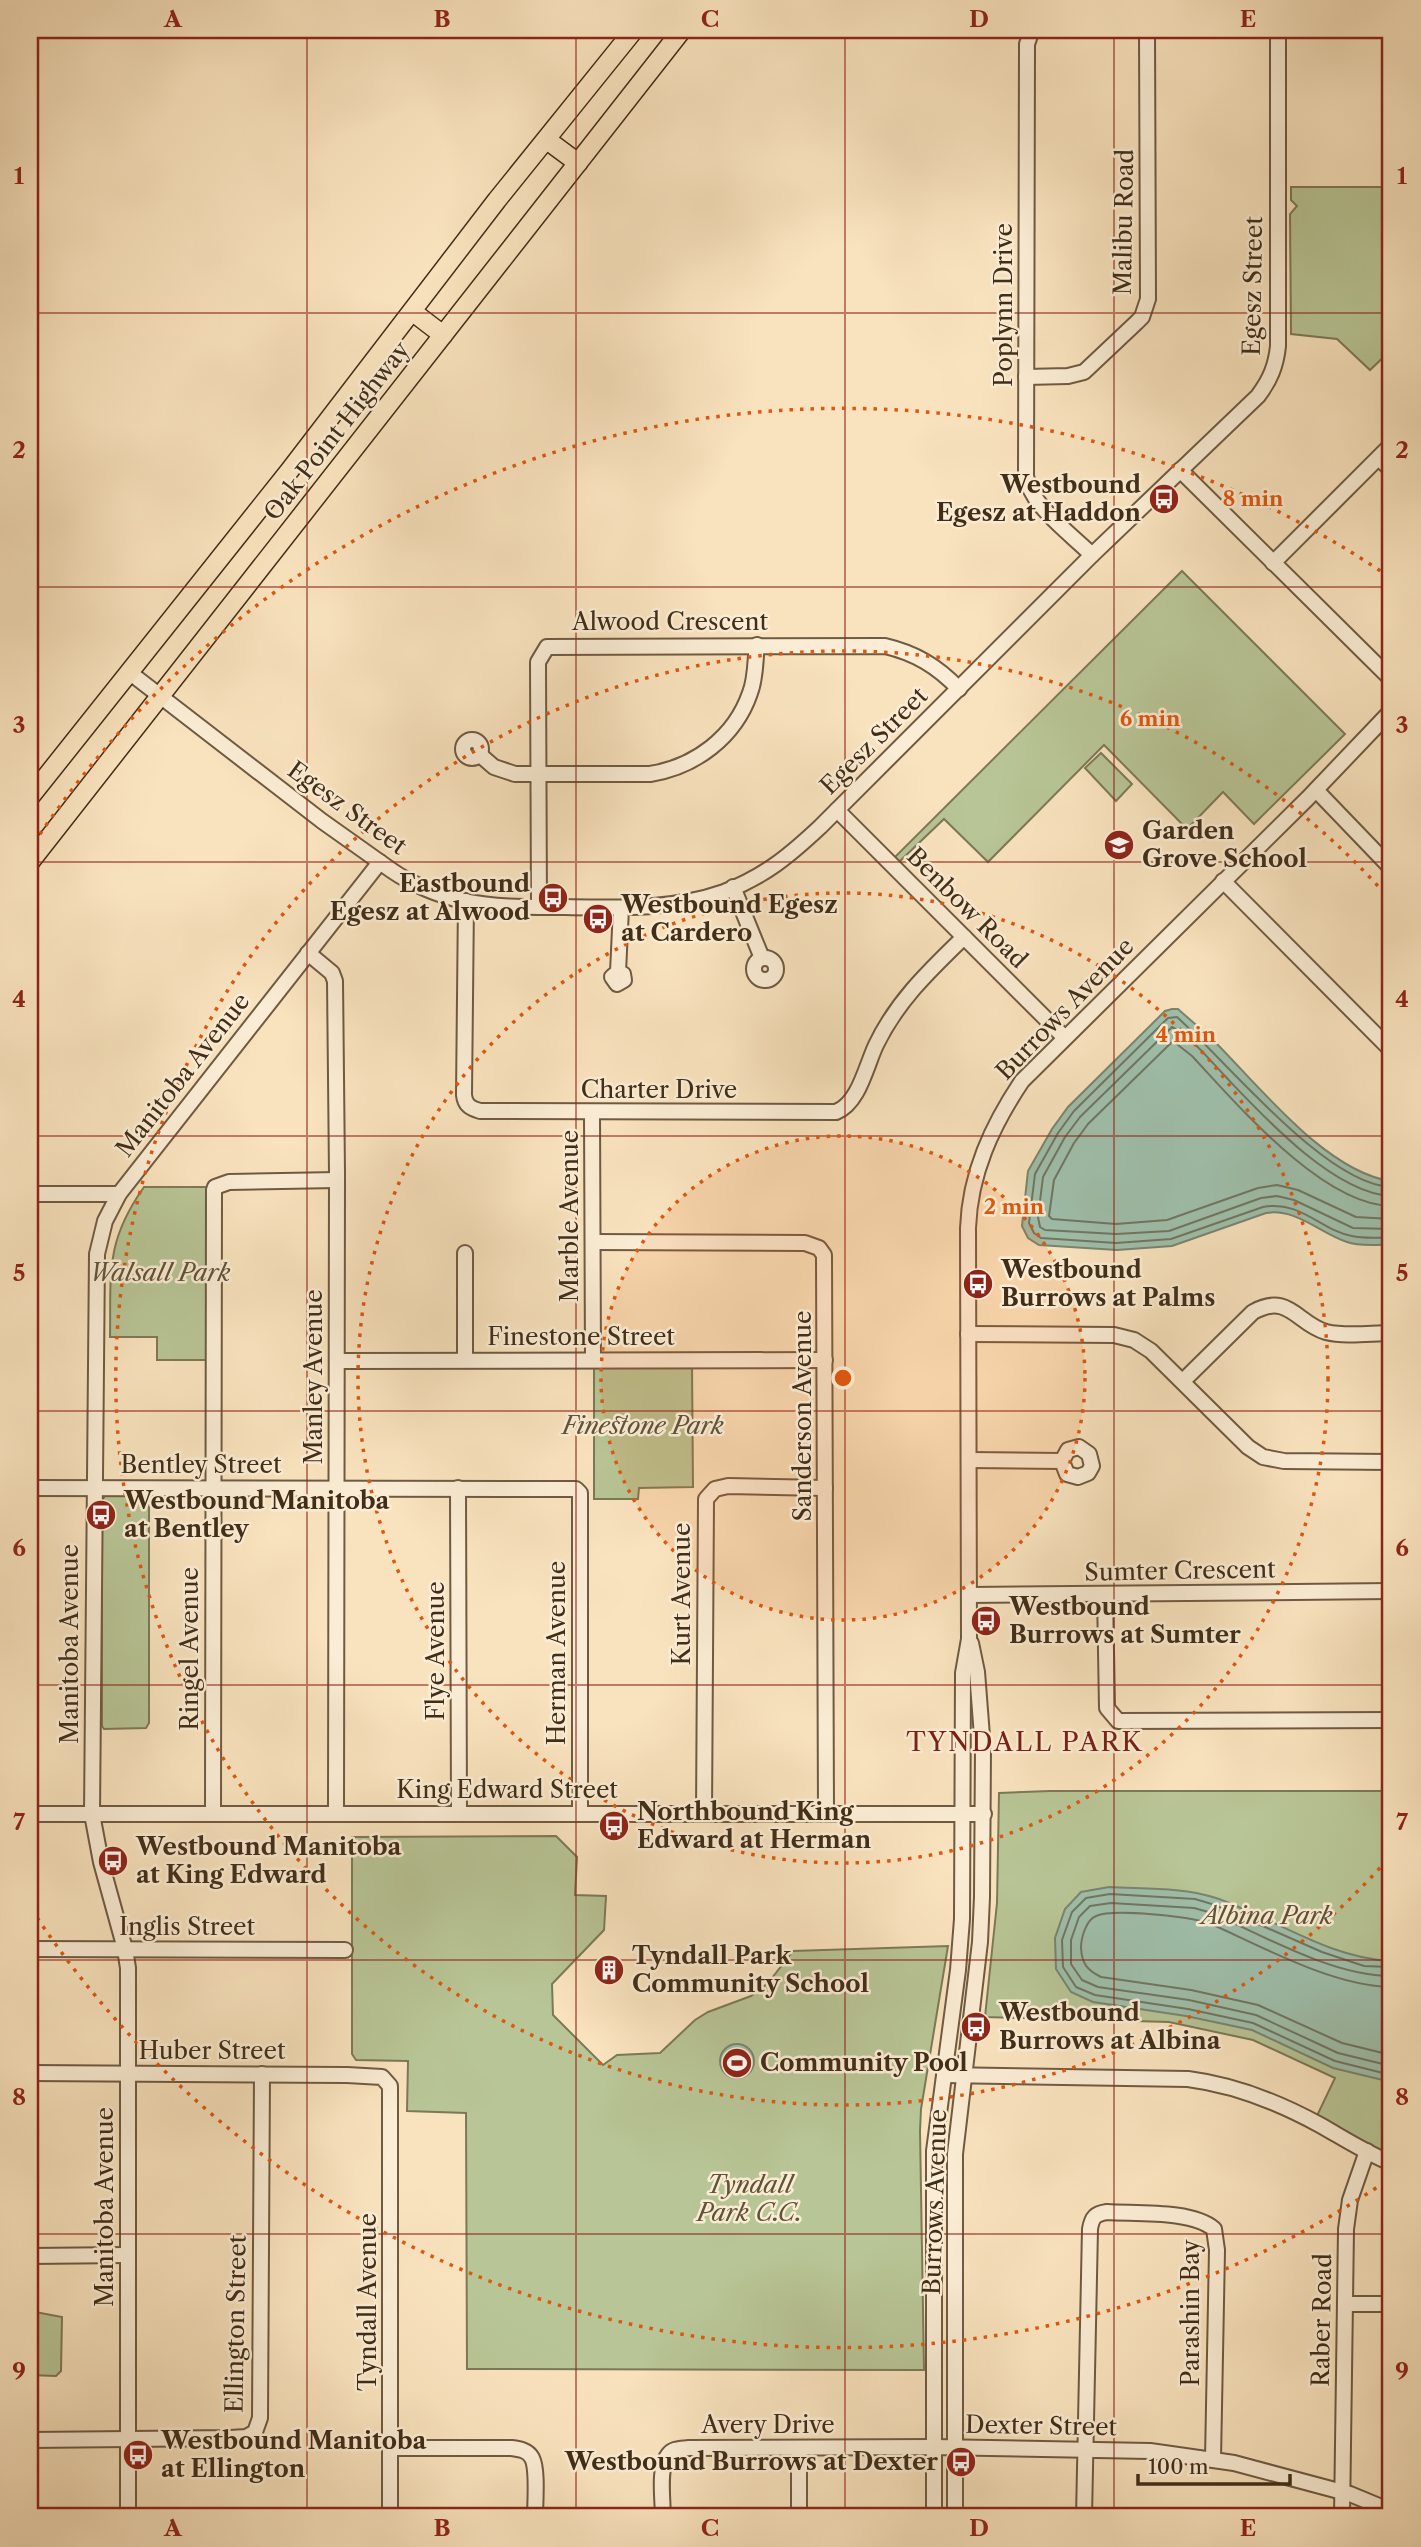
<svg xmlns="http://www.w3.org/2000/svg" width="1421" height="2547" viewBox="0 0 1421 2547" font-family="'Libre Caslon Text',serif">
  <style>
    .green { fill: #b8c596; stroke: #7c7957; stroke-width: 2 }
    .water { fill: #9fbfab; stroke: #798570; stroke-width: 2 }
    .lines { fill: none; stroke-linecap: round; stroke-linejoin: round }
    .shore { stroke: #707662; stroke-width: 2 }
    .minor-casing { stroke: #6f5a42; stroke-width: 18 }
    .major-casing { stroke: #412d18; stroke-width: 21 }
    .minor { stroke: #fbedd5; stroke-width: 14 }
    .major { stroke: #f9e3be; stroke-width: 18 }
    .grid { fill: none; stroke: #8f2418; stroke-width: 2; stroke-opacity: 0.55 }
    .ring { fill: none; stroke: #e0570d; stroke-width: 3.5; stroke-dasharray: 3.5 7 }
    .labels { text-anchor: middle; stroke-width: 5; stroke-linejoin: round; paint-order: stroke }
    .street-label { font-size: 24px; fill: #412d18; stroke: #fbedd5 }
    .poi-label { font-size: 24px; font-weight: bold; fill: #412d18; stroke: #fbedd5; text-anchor: start }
    .park-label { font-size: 24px; font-style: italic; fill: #5f5338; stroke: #fbedd5 }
    .neighbourhood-label { font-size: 26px; letter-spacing: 2px; fill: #7a1f14; stroke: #fbedd5 }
    .centre { fill: #e0570d; stroke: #fbedd5; stroke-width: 3.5 }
    .ring-label { font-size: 21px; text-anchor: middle; font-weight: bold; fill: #e0570d; stroke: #fbedd5; stroke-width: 5; stroke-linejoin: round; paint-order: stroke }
    .neatline { fill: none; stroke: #8f2418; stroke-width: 2.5 }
    .grid-label { font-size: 23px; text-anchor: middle; font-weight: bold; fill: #8f2418 }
  </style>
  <rect width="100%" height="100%" fill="#f9e3be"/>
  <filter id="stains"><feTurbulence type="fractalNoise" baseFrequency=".00286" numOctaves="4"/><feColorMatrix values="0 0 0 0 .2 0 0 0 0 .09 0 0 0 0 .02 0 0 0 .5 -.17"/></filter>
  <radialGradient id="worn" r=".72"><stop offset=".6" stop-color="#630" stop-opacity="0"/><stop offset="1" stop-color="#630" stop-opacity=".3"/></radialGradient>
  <g class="green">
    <polygon points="1291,187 1391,187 1391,350 1370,370 1337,339 1291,334 1290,214 1297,206 1291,200"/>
    <polygon points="1182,571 1345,734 1254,824 1223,792 1187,829 1104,745 988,862 944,819 898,863 894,858"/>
    <polygon points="1101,753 1132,784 1116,801 1085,768"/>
    <path d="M 144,1187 L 209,1187 L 207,1360 L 157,1360 L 157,1337 L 110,1337 C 111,1273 105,1242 144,1187 Z"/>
    <polygon points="594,1364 692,1364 693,1487 639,1488 638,1499 594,1499"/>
    <polygon points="106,1494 147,1494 149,1496 149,1723 146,1728 104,1729 102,1726 102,1501"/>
    <polygon points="1050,1791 1391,1791 1391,2157 1314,2122 1335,2078 1253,2040 1169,2022 985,2017 997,1903 999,1793"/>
    <polygon points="556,1836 577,1857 575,1895 606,1896 604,1930 552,1984 553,2015 603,2065 617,2055 660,2053 695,2020 708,2012 751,1996 768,1983 793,1951 948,1946 921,2109 920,2131 924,2370 467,2369 466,2113 407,2111 408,2061 356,2060 352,2054 352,1837"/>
    <polygon points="30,2311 62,2317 61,2371 56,2376 30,2375"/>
  </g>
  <g class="water">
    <path d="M 1172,1009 L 1178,1009 C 1189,1019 1200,1028 1211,1038 C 1257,1083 1325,1172 1391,1181 L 1391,1245 C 1378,1244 1360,1247 1347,1242 C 1320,1233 1296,1208 1266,1213 L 1172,1246 L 1117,1250 L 1039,1245 L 1028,1238 L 1022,1226 L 1028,1171 L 1052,1129 L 1068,1107 L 1165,1011 Z"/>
    <path d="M 1109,1887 C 1144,1889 1183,1887 1216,1898 C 1274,1918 1328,1958 1391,1961 L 1391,2082 L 1333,2068 L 1252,2030 L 1186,2016 L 1093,2002 L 1071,1992 L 1056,1969 L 1055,1938 L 1065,1909 L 1081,1892 Z"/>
    <circle cx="737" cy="2061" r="17"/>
  </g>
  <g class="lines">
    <g class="shore">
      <path d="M 1391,1187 C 1326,1185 1226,1061 1177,1017 L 1168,1018 L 1074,1111 L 1058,1133 L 1035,1174 L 1029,1223 L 1034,1233 L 1041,1238 L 1116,1243 L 1171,1239 L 1263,1207 C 1301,1200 1320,1230 1352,1236 C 1364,1239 1379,1237 1391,1238"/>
      <path d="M 1391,1196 C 1333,1193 1262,1115 1224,1075 C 1208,1058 1192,1038 1172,1027 L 1080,1117 L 1065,1137 L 1043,1177 L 1038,1217 L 1040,1227 L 1045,1230 L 1116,1234 L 1169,1231 L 1261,1198 L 1277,1196 L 1294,1200 L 1353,1228 L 1391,1229"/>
      <path d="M 1391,1206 C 1322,1205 1237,1104 1192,1056 L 1173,1041 L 1088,1124 L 1074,1143 L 1054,1180 L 1049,1216 L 1052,1219 L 1116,1224 L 1167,1220 L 1258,1188 L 1277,1185 L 1298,1190 L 1356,1217 L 1391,1219"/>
      <polyline points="1391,1967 1364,1966 1322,1952 1215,1905 1195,1899 1110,1894 1086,1898 1072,1912 1062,1940 1063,1967 1076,1987 1095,1995 1188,2009 1253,2023 1335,2061 1391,2075"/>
      <path d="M 1391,1976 C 1334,1976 1265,1937 1212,1913 L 1194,1908 L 1111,1903 L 1090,1906 L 1079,1917 L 1071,1940 L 1071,1964 L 1082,1980 L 1098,1987 L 1189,2000 L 1256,2015 L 1338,2053 L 1391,2066"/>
      <path d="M 1391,1987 C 1332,1986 1263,1947 1209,1923 C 1189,1917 1114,1908 1096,1916 C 1086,1920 1081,1938 1081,1948 C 1082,1964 1087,1970 1101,1977 L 1191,1990 L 1258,2005 L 1342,2043 L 1391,2055"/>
    </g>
    <g class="minor-casing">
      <g id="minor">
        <path d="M 1032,30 L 1027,44 L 1026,476 C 1031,506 1071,534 1092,555"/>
        <polyline points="1026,377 1068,376 1084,372 1137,322 1142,317 1148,299 1147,30"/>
        <polyline points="1379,458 1391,470"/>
        <polyline points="1180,470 1391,679"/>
        <polyline points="1273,563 1391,445"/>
        <path d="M 129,672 L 322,821 L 391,870 C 411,884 440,896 464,901 C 498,908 531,907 565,907 C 618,908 673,910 724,892 C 765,876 789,856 820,827 L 1092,555 L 1258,396 C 1270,380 1276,366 1278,346 L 1278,30"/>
        <circle cx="472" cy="749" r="9"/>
        <path d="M 479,754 L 494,767 L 515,774 L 650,774 C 695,767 735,737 750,693 C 756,678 755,660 757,645"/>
        <polyline points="1316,790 1391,868"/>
        <polyline points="837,810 1064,1037"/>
        <polyline points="1223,881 1391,1050"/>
        <polyline points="733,887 762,958"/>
        <path d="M 466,901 L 464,1095 C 465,1105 470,1108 480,1111 L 836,1112 C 859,1103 866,1066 876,1045 C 897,1001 930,970 964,937"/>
        <path d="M 539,907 L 538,662 L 547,647 L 885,646 C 915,653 937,666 959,689"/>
        <polyline points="308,953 332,973 335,981 337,1172 336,1813"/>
        <circle cx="765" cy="969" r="11"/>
        <polyline points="618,972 623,974 624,980 617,984 612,977 618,972 621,908"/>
        <polyline points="592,1113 593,1360"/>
        <polyline points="30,1194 119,1194"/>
        <polyline points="593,1242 805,1243 819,1248 824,1255 826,1814"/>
        <polyline points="465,1253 465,1360"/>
        <polyline points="968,1334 1114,1335 1134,1340 1151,1351 1248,1447 1263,1457 1284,1461 1391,1462"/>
        <polyline points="337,1361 825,1360"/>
        <path d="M 1183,1381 L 1253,1312 C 1289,1292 1297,1324 1326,1332 C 1346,1337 1371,1333 1391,1333"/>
        <polyline points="969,1460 1062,1461 1068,1450 1079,1447 1089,1454 1092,1466 1088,1473 1078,1477 1067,1474 1062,1461"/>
        <polyline points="30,1488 576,1489 580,1493 580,1813"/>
        <polyline points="458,1488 459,1814"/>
        <polyline points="1105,1594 1107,1708 1118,1721 1391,1720"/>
        <polyline points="970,1595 1391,1591"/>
        <polyline points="213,1813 214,1190 215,1187 229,1182 337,1180"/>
        <polyline points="30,1814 984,1814"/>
        <polyline points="704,1814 706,1499 715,1489 728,1486 825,1488"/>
        <polyline points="30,1949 345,1950"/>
        <polyline points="30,2073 347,2075 382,2077 390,2086 390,2517"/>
        <path d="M 944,2075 L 1188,2079 C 1235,2085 1278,2102 1320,2125 C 1343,2138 1366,2153 1391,2163"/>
        <polyline points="30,2256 127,2255"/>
        <polyline points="1345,2304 1391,2304"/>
        <polyline points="30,2440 230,2438 246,2437 255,2432 260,2418 262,2074"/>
        <path d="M 390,2448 L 511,2448 C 519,2449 528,2450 532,2458 C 538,2469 535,2504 535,2517"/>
        <polyline points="128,2517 128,1968 125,1949 101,1862 92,1814 97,1254 105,1221 119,1194 380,862"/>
        <path d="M 663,2517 C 663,2502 658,2467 668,2455 C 673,2448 681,2449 689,2448 L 934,2447 L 1150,2451 L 1234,2463 L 1350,2494 L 1391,2511"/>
        <polyline points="799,2517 799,2448"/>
        <path d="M 934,2517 L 934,2151 L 958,1970 L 962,1919 L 963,1673 L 969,1639 L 968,1228 C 970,1173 992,1126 1022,1081 L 1308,798 L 1391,711"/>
        <polyline points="955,2517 955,2154 980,1942 982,1897 983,1749 977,1672 971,1643"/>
        <path d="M 1084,2517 L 1090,2229 C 1092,2217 1095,2214 1107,2212 C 1136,2214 1192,2210 1214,2229 L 1217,2250 L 1213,2459"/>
        <polyline points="1342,2517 1346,2229 1350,2200 1367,2151"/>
      </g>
    </g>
    <g class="major-casing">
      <g id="major">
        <polyline points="547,140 578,163"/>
        <polyline points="413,312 443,335"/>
        <polyline points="30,797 290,470 497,200 634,30"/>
        <polyline points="30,862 682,30"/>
      </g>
    </g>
    <use href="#minor" class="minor"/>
    <use href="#major" class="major"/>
  </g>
  <path class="grid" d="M 307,30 L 307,2517M 576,30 L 576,2517M 845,30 L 845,2517M 1114,30 L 1114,2517M 30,313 L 1391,313M 30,587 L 1391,587M 30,862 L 1391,862M 30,1136 L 1391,1136M 30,1411 L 1391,1411M 30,1685 L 1391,1685M 30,1960 L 1391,1960M 30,2234 L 1391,2234"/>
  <circle cx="843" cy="1378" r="242" fill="#e0570d" fill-opacity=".12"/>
  <g class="ring">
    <circle cx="843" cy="1378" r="242"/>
    <circle cx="843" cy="1378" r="485"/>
    <path d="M1387 1860A727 727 0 1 1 1387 896"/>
    <path d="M1385 2182A970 970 0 0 1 34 1913M34 843A970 970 0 0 1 1385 574"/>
  </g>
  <defs>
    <g id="bus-disc" transform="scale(1.575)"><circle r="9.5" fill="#8f2418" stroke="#fbedd5"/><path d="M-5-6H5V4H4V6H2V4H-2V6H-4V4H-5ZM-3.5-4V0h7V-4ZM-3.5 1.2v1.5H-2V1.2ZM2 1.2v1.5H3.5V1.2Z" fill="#fff"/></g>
    <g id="school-disc" transform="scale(1.575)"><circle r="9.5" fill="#8f2418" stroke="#fbedd5"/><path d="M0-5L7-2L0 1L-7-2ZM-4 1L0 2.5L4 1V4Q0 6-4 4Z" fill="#fff"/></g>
    <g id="building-disc" transform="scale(1.575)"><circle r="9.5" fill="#8f2418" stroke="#fbedd5"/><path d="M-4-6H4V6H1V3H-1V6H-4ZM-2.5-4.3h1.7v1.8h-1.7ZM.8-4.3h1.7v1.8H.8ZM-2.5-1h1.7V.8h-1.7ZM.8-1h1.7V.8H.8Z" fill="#fff"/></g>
    <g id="stadium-disc" transform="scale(1.575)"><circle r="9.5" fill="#8f2418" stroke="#fbedd5"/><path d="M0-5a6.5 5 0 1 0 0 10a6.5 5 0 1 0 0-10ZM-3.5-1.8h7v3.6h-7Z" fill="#fff"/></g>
  </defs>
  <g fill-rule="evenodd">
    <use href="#bus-disc" x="1164" y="499"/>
    <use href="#school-disc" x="1119" y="845"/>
    <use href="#bus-disc" x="553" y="898"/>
    <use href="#bus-disc" x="598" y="919"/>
    <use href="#bus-disc" x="978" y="1284"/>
    <use href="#bus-disc" x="101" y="1515"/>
    <use href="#bus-disc" x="986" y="1621"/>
    <use href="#bus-disc" x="614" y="1826"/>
    <use href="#bus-disc" x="113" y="1861"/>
    <use href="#building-disc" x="609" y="1970"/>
    <use href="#bus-disc" x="976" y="2027"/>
    <use href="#stadium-disc" x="737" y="2063"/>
    <use href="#bus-disc" x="138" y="2455"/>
    <use href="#bus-disc" x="961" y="2462"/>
  </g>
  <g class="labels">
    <g class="street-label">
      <text transform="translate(1124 222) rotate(-89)" y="8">Malibu Road</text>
      <text transform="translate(1253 286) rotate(-89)" y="8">Egesz Street</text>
      <text transform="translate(1004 305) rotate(-90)" y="8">Poplynn Drive</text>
      <text transform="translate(337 431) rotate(-52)" y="8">Oak Point Highway</text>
      <text x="670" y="630">Alwood Crescent</text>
      <text transform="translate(874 741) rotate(-45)" y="8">Egesz Street</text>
      <text transform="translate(347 808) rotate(36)" y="8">Egesz Street</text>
      <text transform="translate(967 908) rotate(45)" y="8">Benbow Road</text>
      <text transform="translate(1065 1009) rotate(-46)" y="8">Burrows Avenue</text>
      <text transform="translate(183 1075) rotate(-52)" y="8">Manitoba Avenue</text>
      <text x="659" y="1098">Charter Drive</text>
      <text transform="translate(570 1216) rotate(-90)" y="8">Marble Avenue</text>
      <text x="581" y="1345">Finestone Street</text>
      <text transform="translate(314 1377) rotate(-90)" y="8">Manley Avenue</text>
      <text transform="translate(803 1416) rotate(-90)" y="8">Sanderson Avenue</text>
      <text x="201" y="1473">Bentley Street</text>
      <text transform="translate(1180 1571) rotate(-1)" y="8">Sumter Crescent</text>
      <text transform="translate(682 1594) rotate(-90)" y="8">Kurt Avenue</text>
      <text transform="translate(70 1644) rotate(-90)" y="8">Manitoba Avenue</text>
      <text transform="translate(190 1649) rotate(-90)" y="8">Ringel Avenue</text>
      <text transform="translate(436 1651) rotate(-90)" y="8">Flye Avenue</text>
      <text transform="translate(557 1653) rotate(-90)" y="8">Herman Avenue</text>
      <text x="507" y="1798">King Edward Street</text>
      <text x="187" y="1935">Inglis Street</text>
      <text x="212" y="2059">Huber Street</text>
      <text transform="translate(935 2202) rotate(-88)" y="8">Burrows Avenue</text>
      <text transform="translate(105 2207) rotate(-90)" y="8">Manitoba Avenue</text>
      <text transform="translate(368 2302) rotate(-90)" y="8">Tyndall Avenue</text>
      <text transform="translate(1191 2313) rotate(-90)" y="8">Parashin Bay</text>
      <text transform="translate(1322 2320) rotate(-89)" y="8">Raber Road</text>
      <text transform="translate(236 2324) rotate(-89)" y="8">Ellington Street</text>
      <text x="768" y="2433">Avery Drive</text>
      <text transform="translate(1041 2426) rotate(1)" y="8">Dexter Street</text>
    </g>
    <g class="poi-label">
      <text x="1141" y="493" text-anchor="end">Westbound<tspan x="1141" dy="28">Egesz at Haddon</tspan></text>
      <text x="1142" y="839">Garden<tspan x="1142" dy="28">Grove School</tspan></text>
      <text x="530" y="892" text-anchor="end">Eastbound<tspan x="530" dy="28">Egesz at Alwood</tspan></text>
      <text x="621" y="913">Westbound Egesz<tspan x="621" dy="28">at Cardero</tspan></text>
      <text x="1001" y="1278">Westbound<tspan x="1001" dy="28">Burrows at Palms</tspan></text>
      <text x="124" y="1509">Westbound Manitoba<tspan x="124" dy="28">at Bentley</tspan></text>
      <text x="1009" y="1615">Westbound<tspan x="1009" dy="28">Burrows at Sumter</tspan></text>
      <text x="637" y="1820">Northbound King<tspan x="637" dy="28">Edward at Herman</tspan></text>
      <text x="136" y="1855">Westbound Manitoba<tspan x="136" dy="28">at King Edward</tspan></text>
      <text x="632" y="1964">Tyndall Park<tspan x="632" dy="28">Community School</tspan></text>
      <text x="999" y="2021">Westbound<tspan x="999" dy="28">Burrows at Albina</tspan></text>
      <text x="760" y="2071">Community Pool</text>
      <text x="161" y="2449">Westbound Manitoba<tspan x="161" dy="28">at Ellington</tspan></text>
      <text x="938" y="2470" text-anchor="end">Westbound Burrows at Dexter</text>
    </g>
    <g class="park-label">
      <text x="160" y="1281">Walsall Park</text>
      <text x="643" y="1434">Finestone Park</text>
      <text x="1267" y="1924">Albina Park</text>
      <text x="750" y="2193">Tyndall<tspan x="750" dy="28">Park C.C.</tspan></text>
    </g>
    <g class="neighbourhood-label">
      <text x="1025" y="1751">TYNDALL PARK</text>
    </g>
  </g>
  <circle cx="843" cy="1378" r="10" class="centre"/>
  <g class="ring-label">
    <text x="1253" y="506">8 min</text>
    <text x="1150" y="726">6 min</text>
    <text x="1186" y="1042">4 min</text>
    <text x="1014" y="1214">2 min</text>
  </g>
  <rect width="1421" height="2547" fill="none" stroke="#f9e3be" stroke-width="77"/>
  <path d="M1138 2474v10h152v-10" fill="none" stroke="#412d18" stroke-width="3.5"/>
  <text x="1148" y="2474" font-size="21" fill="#412d18" stroke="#fbedd5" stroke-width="5" paint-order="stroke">100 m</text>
  <rect x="38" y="38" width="1344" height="2470" class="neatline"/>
  <g class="grid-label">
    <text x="173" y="27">A</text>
    <text x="442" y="27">B</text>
    <text x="710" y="27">C</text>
    <text x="979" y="27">D</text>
    <text x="1248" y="27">E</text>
    <text x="19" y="184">1</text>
    <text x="1402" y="184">1</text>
    <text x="19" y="458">2</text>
    <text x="1402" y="458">2</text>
    <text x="19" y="733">3</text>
    <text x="1402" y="733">3</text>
    <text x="19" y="1007">4</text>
    <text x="1402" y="1007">4</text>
    <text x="19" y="1281">5</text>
    <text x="1402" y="1281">5</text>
    <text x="19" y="1556">6</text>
    <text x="1402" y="1556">6</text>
    <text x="19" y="1830">7</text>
    <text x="1402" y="1830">7</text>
    <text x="19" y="2105">8</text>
    <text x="1402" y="2105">8</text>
    <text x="19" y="2379">9</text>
    <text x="1402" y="2379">9</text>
    <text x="173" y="2536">A</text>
    <text x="442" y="2536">B</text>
    <text x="710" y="2536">C</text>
    <text x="979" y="2536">D</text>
    <text x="1248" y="2536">E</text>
  </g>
  <rect width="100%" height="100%" filter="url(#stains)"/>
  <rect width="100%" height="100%" fill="url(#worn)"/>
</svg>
